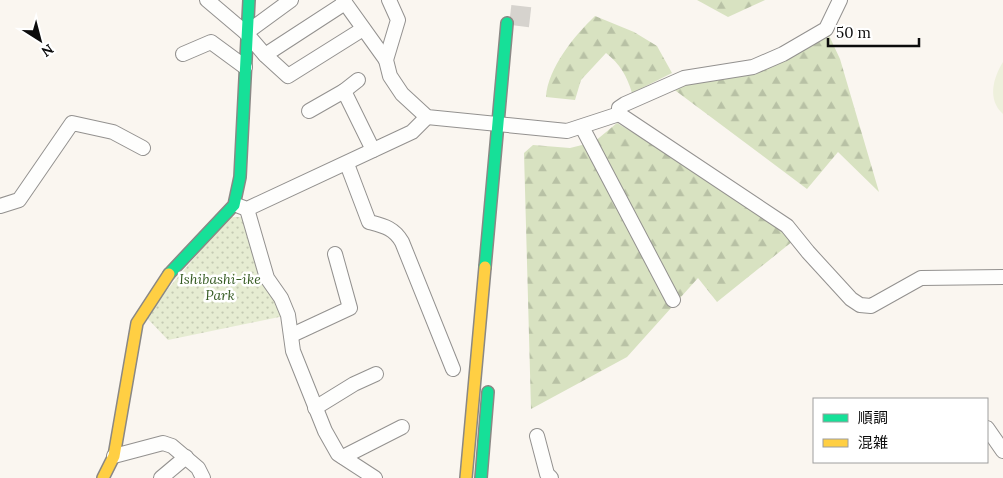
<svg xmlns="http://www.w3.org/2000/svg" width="1003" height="478" viewBox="0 0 1003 478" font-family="Lora,'Noto Sans JP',serif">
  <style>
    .forest { fill: url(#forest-firs) }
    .park { fill: url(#park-dots) }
    .pitch { fill: #eef0dc }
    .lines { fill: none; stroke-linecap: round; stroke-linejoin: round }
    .secondary-tunnel { stroke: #d6d3ce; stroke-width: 20; stroke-dasharray: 20 10; stroke-linecap: butt }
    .street-casing { stroke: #93918f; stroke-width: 16 }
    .fast-casing { stroke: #8a8885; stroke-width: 14 }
    .slow-casing { stroke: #8a8885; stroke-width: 14 }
    .street { stroke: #fefefd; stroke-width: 14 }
    .fast { stroke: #16e098; stroke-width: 11 }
    .slow { stroke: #ffcf43; stroke-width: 11 }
    .labels { text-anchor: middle; stroke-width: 5; stroke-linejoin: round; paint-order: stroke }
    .park-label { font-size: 14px; font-style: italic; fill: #375c24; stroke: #fff }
  </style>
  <defs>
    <pattern id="forest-firs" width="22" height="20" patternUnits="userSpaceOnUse" patternTransform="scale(1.25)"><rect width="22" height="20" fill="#d8e2c1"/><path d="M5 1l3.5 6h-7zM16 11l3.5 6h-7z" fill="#b8c1a5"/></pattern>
    <pattern id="park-dots" width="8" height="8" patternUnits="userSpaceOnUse" patternTransform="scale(1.25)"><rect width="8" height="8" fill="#e6ecd2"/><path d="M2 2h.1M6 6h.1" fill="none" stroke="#c4c9b3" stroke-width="1.8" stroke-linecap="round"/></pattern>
  </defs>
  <rect width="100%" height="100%" fill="#faf6f0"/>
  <g class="forest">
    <polygon points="697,0 765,0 728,17"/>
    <path d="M 595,16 L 634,32 L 657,46 L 672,73 L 632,93 C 627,76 620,64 606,53 L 581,80 L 575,100 L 546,97 C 548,68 574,36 595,16 Z"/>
    <polygon points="826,29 840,59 879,192 838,152 807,189 672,88 753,67"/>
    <polygon points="617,123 783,222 793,241 717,302 698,278 627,357 531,409 524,153 533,145 570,148 594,142"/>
  </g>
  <polygon class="park" points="229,217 242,217 262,278 284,316 168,340 145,316"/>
  <path class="pitch" d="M 1003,62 L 1003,114 C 987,100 993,78 1003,62 Z"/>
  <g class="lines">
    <polyline class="secondary-tunnel" points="519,26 522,0"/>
    <g class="street-casing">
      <g id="street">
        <polyline points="207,0 246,33 265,55 288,76 363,29"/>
        <polyline points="343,0 386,60"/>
        <polyline points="389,0 398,20 386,60 390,76 402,94 427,117 567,131 619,114"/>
        <polyline points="246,33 291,0"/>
        <polyline points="183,54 211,42 245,67"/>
        <polyline points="265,55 345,3"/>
        <polyline points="344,91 358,80"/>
        <polyline points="309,111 344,91 373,150"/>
        <polyline points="619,114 787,226 808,252 851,299 860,305 871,306 921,278 1003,277"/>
        <polyline points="619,114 619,108 625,104 684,78 753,67 783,54 826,29 840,0"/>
        <polyline points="582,127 673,300"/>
        <path d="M 347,164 L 369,222 C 384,226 394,228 402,242 L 453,369"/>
        <polyline points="0,206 19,200 72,123 113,132 143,148"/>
        <polyline points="239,206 247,209 412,132 427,117"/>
        <polyline points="247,209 267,278 281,298 288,315 293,351 325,431 338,454 375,478"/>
        <polyline points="292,335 350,308 335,254"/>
        <polyline points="315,408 354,384 376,374"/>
        <polyline points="987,428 1003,451"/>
        <polyline points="537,436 547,474 551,478"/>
        <polyline points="114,456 163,443 172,446 198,468 203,478"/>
        <polyline points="343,457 402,427"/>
        <polyline points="161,478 186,457"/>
      </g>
    </g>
    <g class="fast-casing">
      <g id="fast">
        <polyline points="485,267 507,23"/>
        <polyline points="169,274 234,205 240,177 249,0"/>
        <polyline points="481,478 488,392"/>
      </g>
    </g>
    <g class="slow-casing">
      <g id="slow">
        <polyline points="103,478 114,456 137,323 169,274"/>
        <polyline points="466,478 485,267"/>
      </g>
    </g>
    <use href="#street" class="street"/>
    <use href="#fast" class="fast"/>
    <use href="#slow" class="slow"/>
  </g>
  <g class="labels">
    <g class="park-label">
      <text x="220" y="284">Ishibashi-ike<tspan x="220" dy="16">Park</tspan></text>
    </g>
  </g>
  <rect x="813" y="398" width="175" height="65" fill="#ffffff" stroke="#9e9e9e"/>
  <rect x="823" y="414" width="25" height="8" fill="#16e098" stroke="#9e9e9e"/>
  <text x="858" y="423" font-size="15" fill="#0c0c0c">順調</text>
  <rect x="823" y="439" width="25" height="8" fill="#ffcf43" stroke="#9e9e9e"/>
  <text x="858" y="448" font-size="15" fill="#0c0c0c">混雑</text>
  <g transform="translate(40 40) rotate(144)" stroke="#ffffff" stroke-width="4" paint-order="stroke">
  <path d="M0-4L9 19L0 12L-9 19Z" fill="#0c0c0c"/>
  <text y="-8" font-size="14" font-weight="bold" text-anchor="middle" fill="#0c0c0c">N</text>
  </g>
  <path d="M828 38v8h91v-8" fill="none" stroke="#0c0c0c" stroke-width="2.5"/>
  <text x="836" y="38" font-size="15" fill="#0c0c0c" stroke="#ffffff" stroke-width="4" paint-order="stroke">50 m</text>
</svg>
